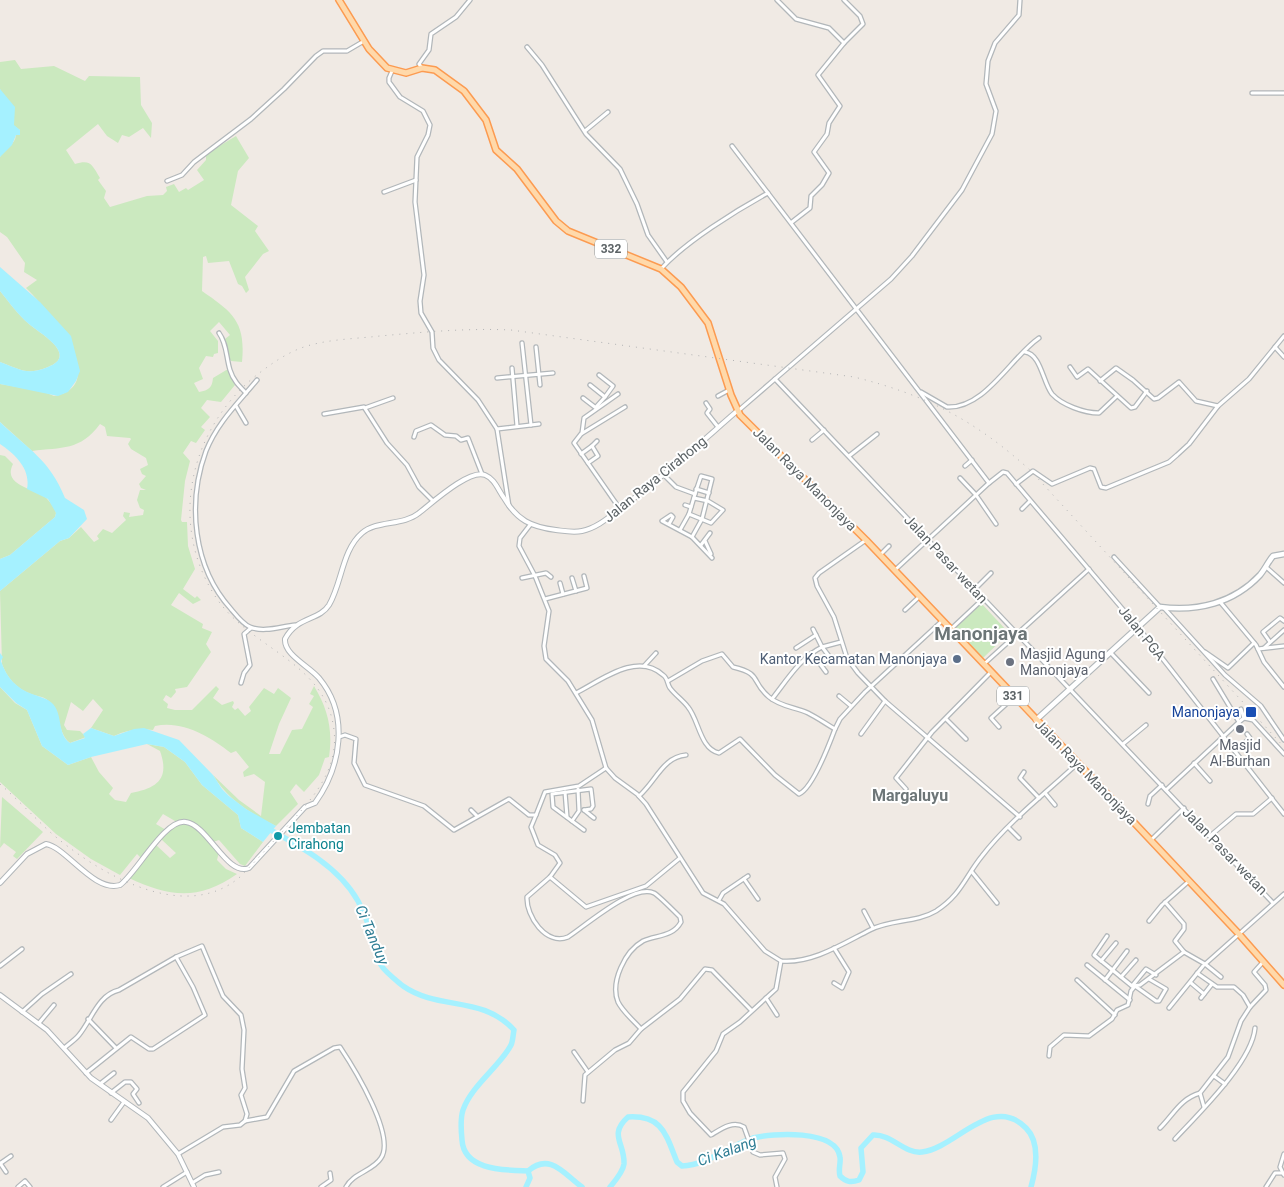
<svg xmlns="http://www.w3.org/2000/svg" width="1284" height="1187" viewBox="0 0 1284 1187" font-family="Roboto,sans-serif">
  <style>
    .green { fill: #cbe9bf }
    .water { fill: #a5f1ff }
    .lines { fill: none; stroke-linecap: round; stroke-linejoin: round }
    .river { stroke: #a5f1ff; stroke-width: 5.5 }
    .minor-casing { stroke: #b2b7ba; stroke-width: 5.5 }
    .tertiary-casing { stroke: #b2b7ba; stroke-width: 6 }
    .secondary-casing { stroke: #b1b7ba; stroke-width: 7 }
    .primary-casing { stroke: #fc9b51; stroke-width: 8 }
    .minor { stroke: #fff; stroke-width: 3 }
    .tertiary { stroke: #fff; stroke-width: 4 }
    .secondary { stroke: #fff; stroke-width: 4.5 }
    .primary { stroke: #ffd9aa; stroke-width: 5 }
    .rail { stroke: #b3b4b5; stroke-width: 1; stroke-dasharray: 1 6; stroke-linecap: butt }
    .service-dot { fill: #5c6f8a; stroke: #fff; stroke-width: 2 }
    .worship-dot { fill: #6b7280; stroke: #fff; stroke-width: 2 }
    .transit-dot { fill: #1a4fb4; stroke: #fff; stroke-width: 2 }
    .culture-dot { fill: #0f9aa8; stroke: #fff; stroke-width: 2 }
    .labels { text-anchor: middle; stroke-width: 4; stroke-linejoin: round; paint-order: stroke }
    .shield { fill: #fff; stroke: #8d9294; stroke-width: 1 }
    .shield-label { font-size: 12px; font-weight: bold; fill: #5c6366 }
    .street-label { font-size: 14px; fill: #5c6366; stroke: #fff }
    .worship-label { font-size: 14px; fill: #5b616d; stroke: #fff; text-anchor: start }
    .service-label { font-size: 14px; fill: #4e5e75; stroke: #fff; text-anchor: end }
    .transit-label { font-size: 14px; fill: #164399; stroke: #fff; text-anchor: end }
    .culture-label { font-size: 14px; fill: #0d838f; stroke: #fff; text-anchor: start }
    .water-label { font-size: 15px; font-style: italic; fill: #307e95; stroke: #fff }
    .quarter-label { font-size: 16px; font-weight: bold; fill: #6d7678; stroke: #fff }
    .district-label { font-size: 19px; font-weight: bold; fill: #6d7678; stroke: #fff }
  </style>
  <rect width="100%" height="100%" fill="#f0eae4"/>
  <g class="green">
    <path d="M 15,60 L 21,69 L 54,66 L 85,81 L 89,76 L 140,77 L 141,105 L 152,123 L 151,138 L 143,128 L 129,137 L 122,135 L 118,143 L 107,136 L 98,124 L 66,150 L 75,164 C 91,159 92,165 100,178 L 98,180 L 106,191 L 104,198 L 110,207 L 147,196 L 163,195 L 167,191 L 166,187 L 174,184 L 179,192 L 186,188 L 188,190 L 204,180 L 197,170 L 206,160 L 206,154 L 236,136 L 249,158 L 238,171 L 231,205 L 258,226 L 255,231 L 269,251 L 263,254 L 245,277 L 249,290 L 246,293 L 242,286 L 238,284 L 229,261 L 208,263 L 206,256 L 203,257 L 202,291 C 232,312 246,321 242,362 L 231,361 L 228,357 L 225,339 L 230,335 L 219,322 L 210,331 L 218,341 L 218,353 L 214,354 L 213,357 L 206,356 L 199,368 L 203,379 L 194,383 L 199,392 C 209,390 212,388 213,378 L 228,369 L 235,385 L 221,402 L 207,400 L 201,408 L 210,417 L 201,427 L 205,430 L 196,443 L 191,441 L 183,453 L 190,461 L 185,481 L 181,520 L 182,522 L 187,522 L 188,546 L 195,569 L 183,589 L 195,598 L 197,596 L 201,600 L 193,604 L 179,593 L 171,605 L 203,624 L 202,628 L 212,632 L 206,644 L 211,652 L 187,687 L 175,689 L 176,692 L 171,698 L 166,695 L 163,700 L 168,704 L 167,708 L 175,710 L 192,710 L 216,686 L 219,689 L 213,698 L 222,705 L 233,701 L 234,703 L 232,707 L 235,710 L 238,708 L 245,716 L 251,711 L 249,707 L 264,688 L 274,694 L 278,688 L 291,698 L 279,724 L 269,754 L 280,754 L 292,730 L 302,729 L 313,707 L 309,704 L 314,696 L 310,694 L 314,686 C 328,709 333,730 329,757 L 325,758 L 319,775 L 304,792 L 296,784 L 290,792 L 298,804 L 276,826 C 251,814 227,799 213,775 L 239,800 L 261,816 L 265,782 L 254,774 L 244,777 L 243,772 L 249,767 L 236,751 L 231,753 C 210,737 183,720 155,726 L 153,730 C 140,728 126,730 114,736 L 91,728 L 103,710 L 93,699 L 83,711 L 71,702 L 64,725 L 67,730 L 80,731 L 86,737 L 70,743 C 57,733 61,711 46,699 C 42,696 36,696 31,694 C 17,689 7,678 2,664 L 0,591 L 60,541 L 69,538 L 81,527 L 94,542 L 99,539 L 97,536 L 103,529 L 112,533 L 126,520 L 123,516 L 124,512 L 130,513 L 129,517 L 143,515 L 144,510 L 140,508 L 137,500 L 140,490 L 146,490 L 141,488 L 139,484 L 146,476 L 142,474 L 140,469 L 148,465 L 146,458 L 131,449 L 128,444 L 131,439 L 130,438 L 107,436 L 105,427 L 100,424 C 80,451 62,447 32,451 L 0,422 L 0,384 L 42,391 L 54,396 C 113,385 47,308 26,288 L 37,280 L 24,272 L 25,263 L 7,237 L 0,232 L 0,157 C 4,148 15,146 16,135 L 20,135 L 20,130 L 14,126 L 0,89 L 0,62 Z"/>
    <path d="M 0,291 C 9,302 18,315 29,324 C 38,332 80,355 48,367 C 26,376 20,369 0,362 Z"/>
    <path d="M 0,455 L 5,456 L 13,464 C 1,488 40,488 48,500 C 51,503 55,509 56,513 L 55,517 L 10,555 L 0,559 Z"/>
    <polygon points="981,603 1009,633 983,658 955,628"/>
    <path d="M 0,687 L 15,703 L 27,710 L 42,746 L 68,765 L 91,757 L 99,772 L 113,788 L 109,794 L 115,800 L 126,802 L 131,793 C 157,788 170,779 160,751 L 147,744 L 164,747 L 185,762 L 202,785 L 238,815 L 241,828 L 263,842 L 245,866 L 240,864 L 219,840 L 213,842 L 190,821 L 175,821 L 163,814 L 156,824 L 166,830 L 141,858 L 137,854 L 120,875 L 91,859 L 56,834 L 0,782 Z"/>
    <polygon points="2,797 43,832 17,859 13,856 16,852 4,843 0,848"/>
    <path d="M 187,823 L 197,829 L 219,852 L 217,860 L 226,869 L 237,874 C 198,901 170,897 129,878 L 156,845 L 170,858 L 176,853 L 161,839 L 177,824 Z"/>
  </g>
  <g class="water">
    <polygon points="0,89 15,107 14,125 20,130 20,135 16,135 12,145 0,157"/>
    <path d="M 0,267 L 40,302 L 71,336 L 80,371 L 76,381 L 68,392 L 58,396 L 0,384 L 0,362 C 20,369 26,376 48,367 C 80,355 38,332 29,324 C 18,315 9,302 0,291 Z"/>
    <path d="M 0,422 C 28,449 50,460 65,498 L 84,510 L 87,519 L 69,538 L 60,541 L 0,591 L 0,559 L 10,555 L 55,517 L 56,513 L 48,499 L 27,489 C 31,469 15,454 0,444 Z"/>
    <path d="M 0,653 L 3,657 L 1,661 C 6,677 17,689 32,694 C 40,697 47,698 53,704 C 63,715 57,734 70,743 L 85,738 L 83,734 L 91,728 L 114,736 L 134,729 L 144,728 L 179,740 L 213,775 L 222,789 L 229,796 L 246,809 L 276,826 L 263,842 L 241,828 L 238,815 L 202,785 L 185,762 L 164,747 L 147,744 L 91,757 L 68,765 L 42,746 L 27,710 L 16,703 L 0,687 Z"/>
  </g>
  <g class="lines">
    <g class="river">
      <path d="M 267,828 C 300,846 339,867 358,901 C 365,914 370,929 375,943 C 377,950 378,959 381,965 C 385,972 397,981 403,986 C 439,1011 482,995 514,1030 C 513,1034 513,1041 511,1045 C 501,1065 471,1086 463,1110 C 460,1119 461,1130 462,1140 C 464,1171 505,1170 528,1171 L 530,1178 L 526,1187"/>
      <path d="M 528,1171 C 550,1152 564,1174 582,1187"/>
      <path d="M 610,1187 C 615,1181 623,1172 624,1164 C 625,1143 608,1135 628,1117 C 663,1115 666,1135 677,1162 L 682,1166 C 708,1165 728,1146 753,1138 C 772,1133 836,1129 840,1157 C 841,1163 838,1169 840,1176 C 846,1182 851,1183 859,1180 L 863,1172 L 861,1148 L 873,1135 C 892,1134 904,1154 922,1152 C 956,1148 992,1093 1026,1128 C 1041,1143 1036,1169 1031,1187"/>
    </g>
    <g class="minor-casing">
      <g id="minor">
        <polyline points="777,0 796,19 829,28 844,43 818,75 840,106 829,123 827,134 814,152 829,173 822,185 811,196 810,208 792,222"/>
        <polyline points="1020,0 1019,15 995,43 988,61 986,84 996,111 992,134 962,190 912,256 891,279 775,379 1273,903"/>
        <polyline points="844,43 863,24 860,16 844,0"/>
        <polyline points="527,47 542,65 586,134 620,169 637,204 648,235 667,262"/>
        <polyline points="422,68 419,64 429,50 431,34 456,17 470,0"/>
        <polyline points="392,71 389,78 389,82 400,97 423,111 430,125 428,135 417,157 415,202 424,275 420,301 421,313 432,332 433,348 439,360 478,400 497,429 509,506"/>
        <polyline points="1252,93 1284,93"/>
        <polyline points="585,131 608,112"/>
        <polyline points="732,146 989,483"/>
        <polyline points="167,181 182,175 194,162 251,119 284,89 316,56 323,51 347,51 364,41"/>
        <polyline points="384,192 416,180"/>
        <path d="M 661,269 C 685,242 737,210 768,193"/>
        <path d="M 219,333 C 227,344 226,357 230,370 C 233,380 239,386 246,393"/>
        <polyline points="522,343 531,425"/>
        <polyline points="536,347 540,385"/>
        <polyline points="1275,347 1284,357"/>
        <path d="M 1025,352 C 1041,354 1043,383 1052,394 C 1062,405 1084,413 1099,413 L 1117,396"/>
        <polyline points="1070,367 1077,377 1088,369 1131,408 1135,407 1147,391"/>
        <polyline points="512,368 517,426"/>
        <polyline points="599,375 613,386 605,397"/>
        <polyline points="497,378 553,373"/>
        <path d="M 257,380 C 238,403 217,423 206,451 C 187,503 193,567 231,609 C 236,615 243,624 250,627 C 264,633 282,626 295,625"/>
        <polyline points="1100,381 1116,368 1133,380 1154,399 1158,398 1179,382 1196,401 1218,406"/>
        <polyline points="590,385 605,397 596,407"/>
        <path d="M 921,392 L 947,407 C 985,409 1011,357 1039,338"/>
        <polyline points="718,396 729,390"/>
        <polyline points="583,398 596,408"/>
        <polyline points="706,403 710,409 707,413 718,427"/>
        <polyline points="236,406 246,423"/>
        <polyline points="365,408 393,398"/>
        <polyline points="738,411 775,379"/>
        <polyline points="324,414 364,407 387,443 407,465 419,487 432,500"/>
        <polyline points="497,429 539,424"/>
        <polyline points="582,433 584,418 618,394"/>
        <polyline points="414,437 416,431 431,425 445,435 456,436 461,440 468,438 482,474"/>
        <polyline points="812,440 824,430"/>
        <polyline points="581,454 592,446"/>
        <polyline points="849,456 877,434"/>
        <polyline points="588,463 598,456 592,446 597,441"/>
        <polyline points="965,466 972,460"/>
        <polyline points="663,474 676,487 695,494 689,514 680,530"/>
        <polyline points="960,478 976,495 996,524"/>
        <polyline points="1016,484 1033,471 1052,484 1090,468 1094,469 1101,487 1106,488 1169,462 1177,455 1189,444 1218,406 1249,379 1284,336"/>
        <polyline points="696,489 709,493"/>
        <polyline points="685,505 691,507"/>
        <polyline points="620,509 574,443 581,434 625,407"/>
        <polyline points="1022,509 1030,501"/>
        <polyline points="689,514 711,523 723,510 708,501 694,498"/>
        <polyline points="669,524 673,517 671,515 662,521 692,537 712,558"/>
        <path d="M 530,525 L 520,538 L 519,546 L 535,576 L 549,611 L 544,646 L 546,659 L 568,681 L 592,720 L 606,768 L 615,778 L 637,794 L 646,804 L 703,893 L 724,904 L 765,951 L 781,961 C 812,964 844,943 870,930 C 891,919 916,923 936,911 C 961,895 965,877 982,856 C 1009,821 1046,793 1078,763"/>
        <polyline points="692,537 702,519 712,479 701,476 695,494"/>
        <polyline points="866,540 819,573 815,578 817,586 834,617 847,658 858,673 885,701 1020,817"/>
        <polyline points="705,541 711,554"/>
        <polyline points="701,545 710,533"/>
        <polyline points="880,555 889,546"/>
        <polyline points="1114,557 1160,607"/>
        <polyline points="1266,567 1284,583"/>
        <polyline points="895,570 989,483 1003,472 1007,473 1137,626 1284,814"/>
        <polyline points="522,578 546,573 551,577"/>
        <polyline points="572,578 576,591"/>
        <polyline points="560,583 563,594"/>
        <polyline points="975,589 991,573"/>
        <polyline points="545,599 587,588 584,576"/>
        <polyline points="1221,603 1256,645 1264,662 1284,687"/>
        <polyline points="1164,608 1225,675 1261,706 1284,740"/>
        <polyline points="905,610 919,597"/>
        <polyline points="813,629 822,647 841,642"/>
        <polyline points="951,629 983,599"/>
        <polyline points="1270,642 1263,632 1280,618 1284,621"/>
        <polyline points="796,648 816,635"/>
        <polyline points="1264,648 1284,630"/>
        <polyline points="1258,649 1284,646"/>
        <polyline points="1110,652 1149,693"/>
        <polyline points="1205,652 1228,668 1254,643"/>
        <polyline points="812,653 826,672"/>
        <polyline points="984,664 1089,569"/>
        <polyline points="644,666 656,653"/>
        <path d="M 668,681 L 702,661 L 722,654 L 733,667 C 763,674 750,681 769,697 C 781,707 795,707 808,713 C 818,718 826,724 835,729 L 840,719 L 865,692 L 942,621"/>
        <polyline points="241,683 244,673 250,665 244,634 251,628"/>
        <path d="M 576,693 C 600,681 637,651 663,675 C 668,678 667,684 670,688 C 675,695 683,700 688,707 C 699,720 700,749 719,753 L 740,739 L 775,775 L 799,794 C 813,788 829,745 835,729"/>
        <polyline points="839,696 851,706"/>
        <path d="M 772,699 C 787,680 800,658 822,647 L 832,660"/>
        <polyline points="1241,709 1244,718"/>
        <polyline points="946,719 966,739"/>
        <polyline points="1239,722 1244,718 1253,720 1284,754"/>
        <polyline points="999,727 991,718 1014,697"/>
        <polyline points="861,734 885,701"/>
        <polyline points="339,737 345,735 356,739 354,763 365,785 424,806 454,830 509,799 529,815 536,815 545,792 579,786 606,768"/>
        <polyline points="1123,744 1146,725"/>
        <polyline points="1235,751 1250,738 1247,734"/>
        <polyline points="1194,763 1210,781"/>
        <polyline points="1024,772 1020,778 1039,798"/>
        <polyline points="906,789 896,778 932,732 991,672"/>
        <polyline points="1166,790 1239,722 1213,679"/>
        <polyline points="565,792 567,817"/>
        <polyline points="1045,793 1055,805"/>
        <path d="M 639,796 C 656,781 663,757 686,755"/>
        <polyline points="1148,804 1150,796 1162,785"/>
        <polyline points="471,810 477,816"/>
        <polyline points="584,810 591,809 593,806 591,789 552,794 553,807 584,830"/>
        <polyline points="584,810 594,818 590,815"/>
        <path d="M 536,815 L 531,827 L 538,845 L 555,855 L 560,863 L 550,877 L 527,897 C 526,916 546,946 568,937 C 585,926 634,883 654,893 C 658,895 676,913 680,917 L 681,922 C 673,937 656,935 643,941 C 625,951 610,982 618,1002 C 623,1012 634,1021 641,1029"/>
        <polyline points="572,821 579,811 578,789"/>
        <polyline points="1009,828 1019,838"/>
        <polyline points="1210,836 1236,814 1253,814 1272,798"/>
        <polyline points="1151,840 1184,808"/>
        <polyline points="972,872 997,903"/>
        <polyline points="550,877 586,907 646,886 680,858"/>
        <polyline points="744,879 758,899"/>
        <polyline points="719,900 723,893 748,876"/>
        <polyline points="1165,902 1184,924 1184,929 1175,941 1184,952"/>
        <polyline points="864,911 873,928"/>
        <polyline points="1149,921 1162,905 1189,881"/>
        <polyline points="1107,936 1094,955 1132,986 1140,985 1184,952 1205,964 1221,977"/>
        <polyline points="834,948 849,972 842,988 834,983"/>
        <polyline points="1101,961 1116,943"/>
        <polyline points="1087,965 1130,1000"/>
        <polyline points="0,966 22,949"/>
        <polyline points="1197,973 1217,987 1234,987 1243,995 1250,1007 1241,1021 1228,1057 1200,1093 1204,1107"/>
        <polyline points="1121,977 1136,960"/>
        <polyline points="1077,980 1115,1015"/>
        <polyline points="1105,980 1127,951"/>
        <polyline points="1191,983 1204,994"/>
        <polyline points="1132,986 1146,969 1156,975"/>
        <polyline points="766,998 777,1015"/>
        <polyline points="1201,998 1212,984"/>
        <polyline points="1250,1007 1266,990 1265,985 1254,972 1263,962"/>
        <polyline points="1169,1008 1203,966 1284,894"/>
        <polyline points="22,1012 42,994 71,974"/>
        <polyline points="88,1019 116,1048"/>
        <polyline points="39,1023 54,1005"/>
        <path d="M 64,1048 C 69,1044 75,1040 79,1035 C 92,1019 98,995 119,990 L 176,957 L 202,946 L 223,996 L 241,1015 L 244,1030 L 242,1069 L 245,1088 L 241,1095 L 247,1114 L 245,1121 L 240,1125 L 223,1127 L 178,1154"/>
        <polyline points="574,1052 588,1072"/>
        <polyline points="1049,1056 1050,1047 1064,1035 1089,1036 1112,1019 1117,1010 1128,1005 1131,991 1135,986 1156,1001 1159,1001 1166,989 1149,979"/>
        <polyline points="86,1073 131,1037 149,1049 153,1049 205,1015 193,987 176,957"/>
        <polyline points="1214,1076 1225,1084"/>
        <polyline points="100,1084 114,1073"/>
        <polyline points="111,1093 125,1082 131,1082 137,1089 133,1094 139,1103"/>
        <polyline points="583,1101 585,1075 615,1050 629,1043 641,1029 680,999 705,969 712,970 751,1010"/>
        <polyline points="111,1120 124,1102"/>
        <path d="M 245,1121 L 267,1117 L 294,1071 L 334,1048 L 340,1047 C 354,1068 396,1136 381,1158 C 373,1171 353,1173 346,1187"/>
        <path d="M 1160,1128 C 1174,1114 1180,1099 1200,1093"/>
        <path d="M 1175,1139 C 1199,1113 1252,1062 1255,1028"/>
        <polyline points="1284,1154 1280,1167 1284,1175"/>
        <polyline points="0,1163 6,1172"/>
        <polyline points="1,1163 11,1156"/>
        <polyline points="192,1183 205,1175 219,1172"/>
        <polyline points="18,1187 25,1181 30,1187"/>
        <polyline points="163,1187 187,1172"/>
        <polyline points="321,1187 331,1180 330,1173"/>
        <path d="M 777,1187 L 775,1177 L 785,1159 L 783,1153 L 760,1155 L 753,1152 L 744,1127 C 733,1120 721,1129 711,1135 L 690,1113 L 683,1101 L 683,1092 L 716,1051 L 723,1034 L 740,1022 L 776,989 L 781,961"/>
        <polyline points="1266,1187 1275,1173 1282,1173"/>
      </g>
    </g>
    <g class="tertiary-casing">
      <g id="tertiary">
        <path d="M 0,883 L 27,854 L 46,844 C 66,847 94,893 120,885 C 136,874 165,818 186,822 C 208,825 227,877 249,868 L 305,807 L 315,803 C 341,767 350,715 319,678 C 309,666 284,655 285,639 C 297,616 319,621 329,605 C 342,583 342,550 362,533 C 377,520 403,526 419,513 C 432,503 469,469 485,475 C 495,479 498,490 504,498 C 517,520 531,527 556,530 C 564,531 573,533 582,531 C 597,528 609,517 621,508 C 662,478 699,444 737,411"/>
        <polyline points="0,995 47,1030 91,1078 148,1118 178,1154 194,1187"/>
      </g>
    </g>
    <g class="secondary-casing">
      <path id="secondary" d="M 1036,720 L 1160,607 C 1197,612 1234,603 1260,575 C 1265,569 1268,562 1273,556 L 1284,554"/>
    </g>
    <g class="primary-casing">
      <polyline id="primary" points="339,0 369,49 387,68 406,73 422,68 435,70 464,91 486,120 496,150 517,169 556,221 568,231 661,269 681,287 708,323 731,395 740,415 866,540 1078,763 1238,933 1284,985"/>
    </g>
    <use href="#minor" class="minor"/>
    <use href="#tertiary" class="tertiary"/>
    <use href="#secondary" class="secondary"/>
    <use href="#primary" class="primary"/>
    <path class="rail" d="M 0,784 C 17,799 33,816 50,832 C 96,872 183,925 240,877 C 255,862 268,847 282,832 C 309,802 339,773 334,730 C 326,661 249,649 215,596 C 169,524 189,432 253,378 C 268,366 283,355 301,348 C 326,339 354,339 380,336 C 424,332 467,328 511,330 L 854,377 C 927,395 976,421 1031,471 L 1284,747"/>
  </g>
  <circle class="service-dot" cx="957" cy="659" r="5"/>
  <g class="worship-dot">
    <circle cx="1010" cy="662" r="5"/>
    <circle cx="1240" cy="729" r="5"/>
  </g>
  <rect class="transit-dot" x="1245" y="706" width="12" height="12" rx="2.5"/>
  <circle class="culture-dot" cx="278" cy="836" r="5"/>
  <g class="labels">
    <g class="shield">
      <rect x="595" y="239.5" width="32" height="19" rx="4"/>
      <rect x="997" y="686.5" width="32" height="19" rx="4"/>
    </g>
    <g class="shield-label">
      <text x="611" y="253">332</text>
      <text x="1013" y="700">331</text>
    </g>
    <g class="street-label">
      <text transform="translate(655 479) rotate(-39)" y="5">Jalan Raya Cirahong</text>
      <text transform="translate(805 479) rotate(45)" y="5">Jalan Raya Manonjaya</text>
      <text transform="translate(946 559) rotate(47)" y="5">Jalan Pasar wetan</text>
      <text transform="translate(1142 633) rotate(51)" y="5">Jalan PGA</text>
      <text transform="translate(1086 772) rotate(46)" y="5">Jalan Raya Manonjaya</text>
      <text transform="translate(1225 851) rotate(46)" y="5">Jalan Pasar wetan</text>
    </g>
    <g class="worship-label">
      <text x="1020" y="659">Masjid Agung<tspan x="1020" dy="16">Manonjaya</tspan></text>
      <text x="1240" y="750" text-anchor="middle">Masjid<tspan x="1240" dy="16">Al-Burhan</tspan></text>
    </g>
    <g class="service-label">
      <text x="947" y="664">Kantor Kecamatan Manonjaya</text>
    </g>
    <g class="transit-label">
      <text x="1240" y="717">Manonjaya</text>
    </g>
    <g class="culture-label">
      <text x="288" y="833">Jembatan<tspan x="288" dy="16">Cirahong</tspan></text>
    </g>
    <g class="water-label">
      <text transform="translate(372 935) rotate(67)" y="5">Ci Tanduy</text>
      <text transform="translate(727 1151) rotate(-20)" y="5">Ci Kalang</text>
    </g>
    <g class="quarter-label">
      <text x="910" y="801">Margaluyu</text>
    </g>
    <g class="district-label">
      <text x="981" y="640">Manonjaya</text>
    </g>
  </g>
</svg>
